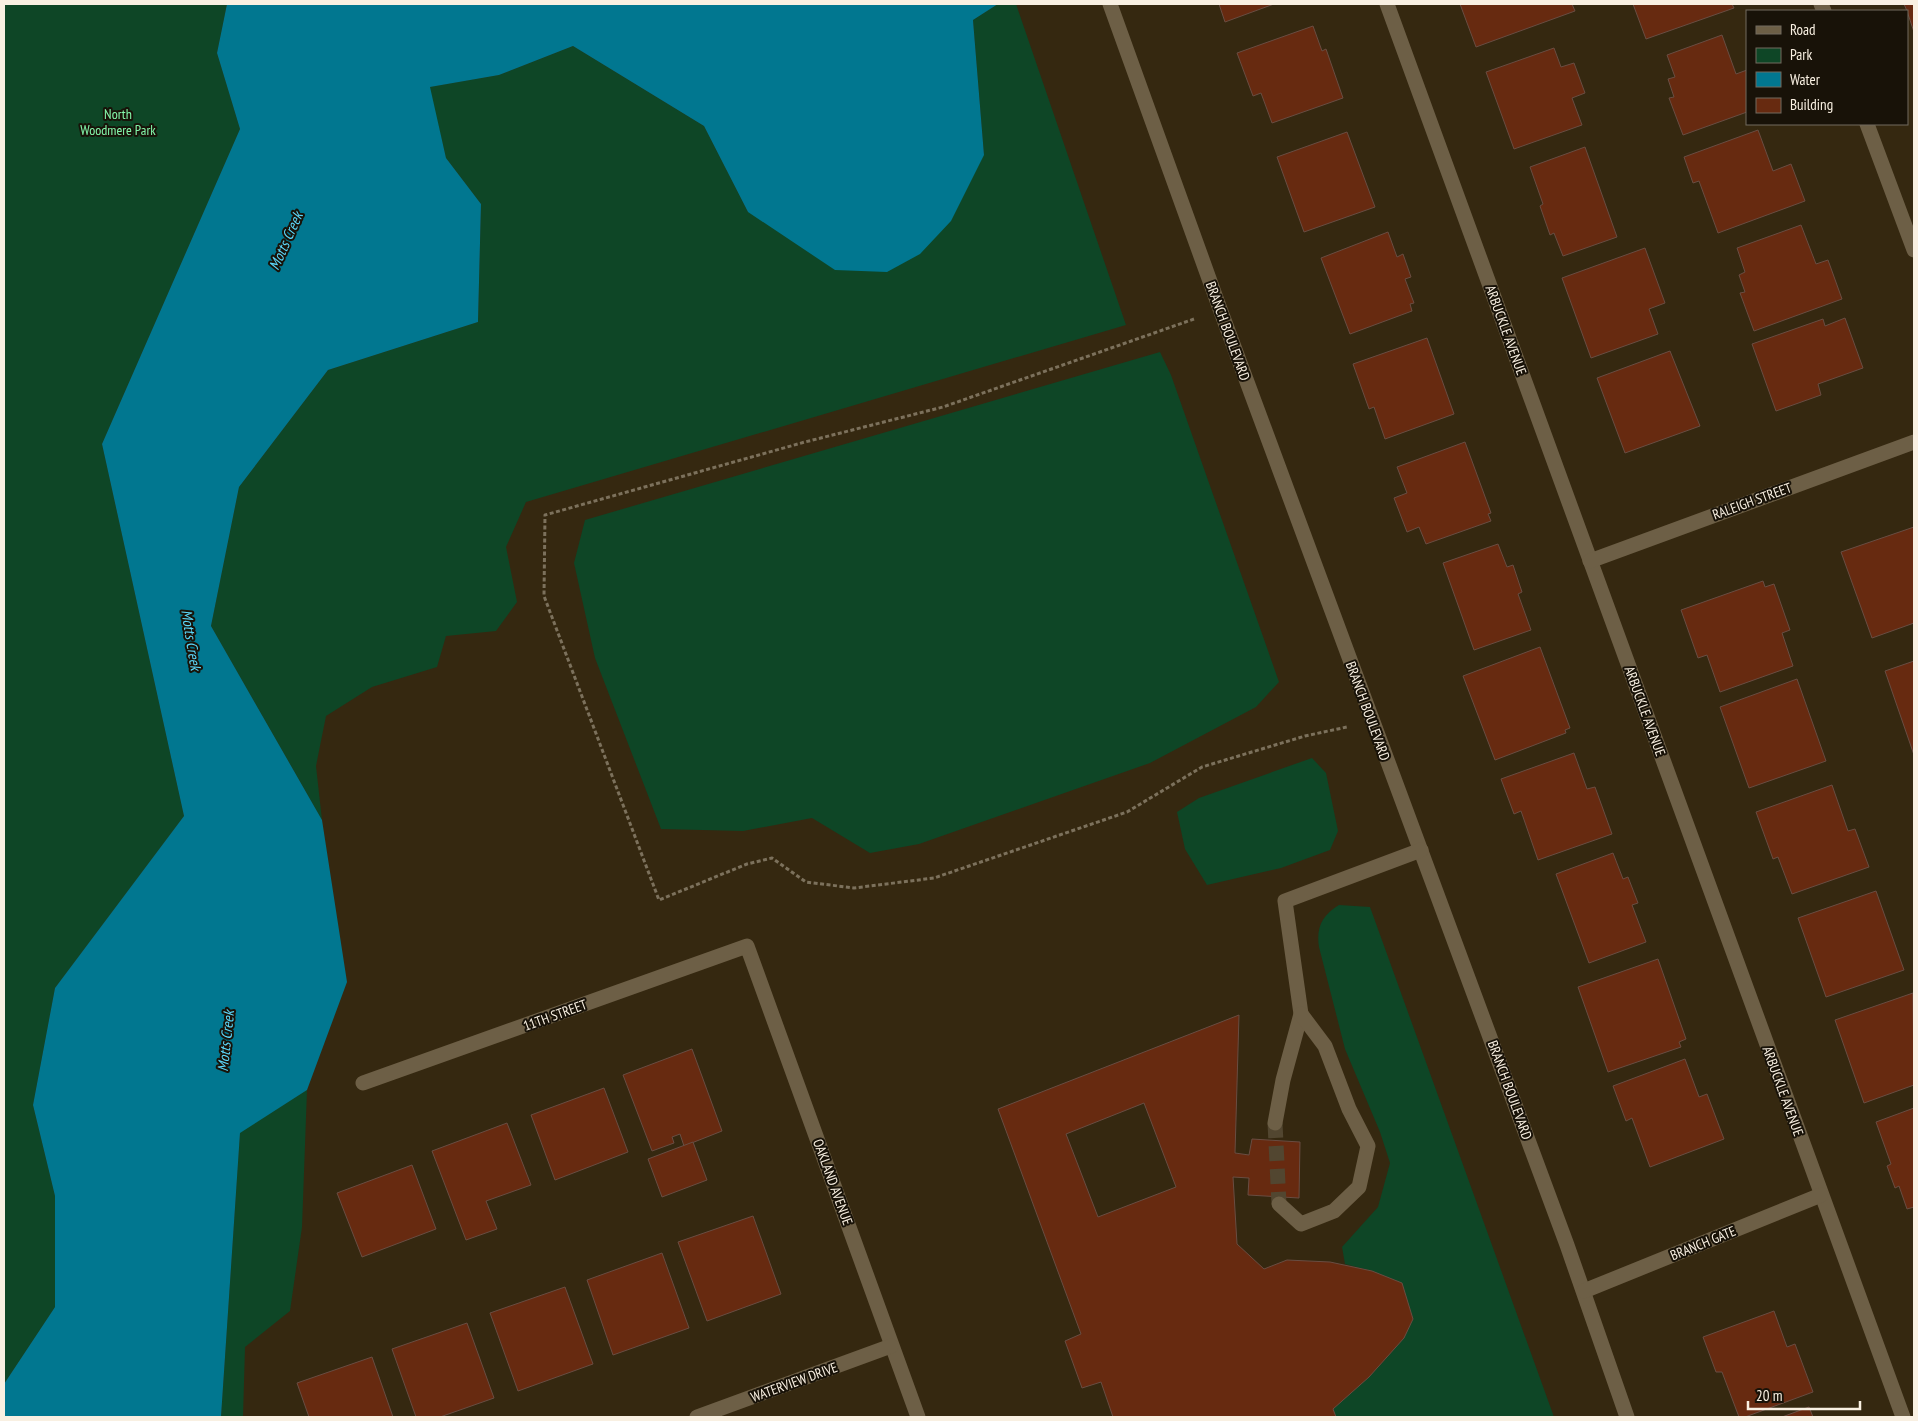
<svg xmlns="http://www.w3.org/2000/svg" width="1918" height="1421" viewBox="0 0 1918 1421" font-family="'PT Sans Narrow',sans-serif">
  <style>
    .green { fill: #0e4626 }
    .water { fill: #017790 }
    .building { fill: #672a10; stroke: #694d42; fill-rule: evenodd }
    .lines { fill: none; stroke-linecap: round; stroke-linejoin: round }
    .minor-tunnel { stroke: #524630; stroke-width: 15; stroke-dasharray: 15 8; stroke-linecap: butt }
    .path { stroke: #7c715c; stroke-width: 3; stroke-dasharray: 4 2.5; stroke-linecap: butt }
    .minor { stroke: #6d5f46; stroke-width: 15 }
    .labels { text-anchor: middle; stroke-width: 4; stroke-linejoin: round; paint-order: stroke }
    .park-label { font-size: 14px; fill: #84f7ab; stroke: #181208 }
    .street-label { font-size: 14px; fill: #f9f0e2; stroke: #181208 }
    .water-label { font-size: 15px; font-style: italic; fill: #5cd8fb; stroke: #181208 }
  </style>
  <rect width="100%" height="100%" fill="#352810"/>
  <g class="green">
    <polygon points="4,4 227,4 217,53 240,129 102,444 184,816 55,988 33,1105 55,1196 55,1307 4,1384"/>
    <polygon points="998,4 1016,4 1126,325 526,502 506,547 517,602 496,631 446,636 437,667 372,687 326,716 316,766 322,820 211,626 239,487 328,370 478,322 481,204 446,158 429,87 499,75 573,46 704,126 748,212 984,155 973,20"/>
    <polygon points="1160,352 1171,375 1279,682 1256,707 1150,763 919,844 870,853 812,818 743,831 661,829 595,658 574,563 585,520"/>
    <polygon points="1312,758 1326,773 1338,831 1330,850 1281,868 1207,885 1185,849 1177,812 1199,798"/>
    <path d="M 1339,905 L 1370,907 L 1554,1417 L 1336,1417 L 1333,1409 C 1363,1383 1395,1356 1413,1319 L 1402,1283 L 1372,1271 L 1345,1264 L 1342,1247 L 1378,1207 L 1390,1163 L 1380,1132 L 1345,1049 L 1319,947 C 1316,928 1322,915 1339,905 Z"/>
    <polygon points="307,1090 302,1227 290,1311 245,1347 243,1417 221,1417 240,1132"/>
  </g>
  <polygon class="water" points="227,4 998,4 973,20 984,155 951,221 920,254 887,272 835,270 748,212 704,126 573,46 499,75 430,87 446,158 481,204 478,322 328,370 239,487 211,626 322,820 347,982 307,1090 240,1133 221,1417 4,1417 4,1384 55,1307 55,1196 33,1105 55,988 184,816 102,444 240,129 217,53"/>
  <g class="building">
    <polygon points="1219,4 1274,4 1225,22"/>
    <polygon points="1460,4 1572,4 1575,11 1476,47"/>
    <polygon points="1633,4 1732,4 1734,8 1646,39"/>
    <polygon points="1904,4 1914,4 1914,32 1907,11"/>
    <polygon points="1313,26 1322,51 1326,49 1343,98 1272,123 1261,93 1253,96 1237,53"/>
    <polygon points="1722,35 1736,74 1747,70 1747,112 1683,135 1669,98 1674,97 1668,79 1675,77 1667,55"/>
    <polygon points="1554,48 1561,67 1574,63 1585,93 1572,98 1582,125 1514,149 1486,72"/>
    <polygon points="1758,130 1773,171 1791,164 1805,201 1718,233 1699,181 1693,183 1684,157"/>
    <polygon points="1347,132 1375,207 1304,232 1277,157"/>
    <polygon points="1585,147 1617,237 1563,256 1554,233 1550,235 1540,206 1543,204 1530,167"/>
    <polygon points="1801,225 1816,264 1828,260 1842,299 1754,331 1740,293 1745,292 1739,275 1745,272 1737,248"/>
    <polygon points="1388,232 1397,257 1403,254 1411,277 1405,279 1414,303 1410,304 1412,311 1350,334 1321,258"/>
    <polygon points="1645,248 1665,303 1649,309 1658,334 1591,358 1562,278"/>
    <polygon points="1845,318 1863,368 1818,384 1821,395 1776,411 1752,344 1823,319 1825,326"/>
    <polygon points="1427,338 1454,414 1385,439 1374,407 1369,409 1353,364"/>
    <polygon points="1670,351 1700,426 1625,453 1597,378"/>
    <polygon points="1465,442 1491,513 1488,514 1491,521 1426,544 1419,527 1407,532 1394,498 1407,493 1397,467"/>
    <polygon points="1914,527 1914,623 1872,638 1841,552"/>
    <polygon points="1498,544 1507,567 1513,565 1522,592 1518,594 1531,630 1474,650 1443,563"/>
    <polygon points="1763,581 1765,587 1774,584 1790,630 1782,633 1793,666 1720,692 1707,655 1698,658 1681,610"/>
    <polygon points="1540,647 1570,728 1565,730 1566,733 1495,760 1463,676"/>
    <polygon points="1914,661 1914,755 1885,671"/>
    <polygon points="1797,679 1826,761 1749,788 1720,707"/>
    <polygon points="1574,753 1587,789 1595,787 1612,834 1538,860 1521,811 1514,814 1501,779"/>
    <polygon points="1832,785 1848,831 1855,829 1869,867 1792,894 1778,857 1773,859 1756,812"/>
    <polygon points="1613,853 1623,879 1628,877 1638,903 1632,905 1646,942 1589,963 1556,874"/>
    <polygon points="1876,891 1904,970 1826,997 1798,918"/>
    <polygon points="1658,959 1686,1039 1679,1042 1681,1047 1608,1072 1578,987"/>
    <polygon points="1913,993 1914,1085 1864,1103 1835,1020"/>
    <path d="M 1239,1015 L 1235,1153 L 1249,1155 L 1252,1139 L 1300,1142 L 1299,1198 L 1248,1195 L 1249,1178 L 1233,1177 L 1237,1244 L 1264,1269 L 1287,1260 L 1330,1262 L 1372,1271 L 1402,1283 L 1413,1319 L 1404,1338 L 1369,1377 L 1333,1409 L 1336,1417 L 1113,1417 L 1101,1382 L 1082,1388 L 1065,1341 L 1081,1334 L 998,1109 ZM 1144,1103 L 1176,1187 L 1098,1217 L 1066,1134 Z"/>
    <polygon points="692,1049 722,1131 684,1146 680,1134 672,1137 674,1143 652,1151 623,1075"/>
    <polygon points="1685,1059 1699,1097 1707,1094 1724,1139 1650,1167 1632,1118 1626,1121 1613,1086"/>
    <polygon points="604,1088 628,1152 555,1180 531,1115"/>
    <polygon points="1914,1108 1914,1207 1907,1209 1899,1186 1895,1188 1887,1166 1891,1164 1876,1122"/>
    <polygon points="507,1123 531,1185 486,1201 497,1229 466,1240 432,1151"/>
    <polygon points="693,1142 707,1180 662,1197 648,1159"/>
    <polygon points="412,1165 436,1229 362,1257 337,1193"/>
    <polygon points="753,1216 781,1294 707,1321 678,1242"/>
    <polygon points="662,1253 689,1328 613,1355 587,1280"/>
    <polygon points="565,1287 593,1364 518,1391 490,1313"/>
    <polygon points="1774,1311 1787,1347 1795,1344 1813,1392 1745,1417 1739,1417 1722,1372 1716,1372 1703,1337"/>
    <polygon points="467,1323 494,1398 440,1417 416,1417 392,1349"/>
    <polygon points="372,1357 393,1417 309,1417 297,1383"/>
    <polygon points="1809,1407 1813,1417 1782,1417"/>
  </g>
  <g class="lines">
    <polyline class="minor-tunnel" points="1275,1123 1279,1204"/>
    <polyline class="path" points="1194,319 943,407 805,442 545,515 544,596 659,900 747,864 772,858 806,882 854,888 934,878 1127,812 1202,767 1305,736 1347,727"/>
    <g class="minor">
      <polyline points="1110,4 1220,309 1567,1245 1627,1417"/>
      <polyline points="1387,4 1903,1417"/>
      <polyline points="1821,4 1824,11"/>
      <polyline points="1867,124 1914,250"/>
      <polyline points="1590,561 1914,442"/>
      <polyline points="363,1083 747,946 918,1417"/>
      <polyline points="1275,1123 1283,1080 1301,1014 1285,901 1421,850"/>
      <polyline points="1279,1204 1301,1224 1334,1211 1359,1187 1368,1146 1349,1109 1325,1046 1301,1014"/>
      <polyline points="1584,1291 1821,1195"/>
      <polyline points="697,1417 891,1346"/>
    </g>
  </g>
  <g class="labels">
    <g class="park-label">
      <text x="118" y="119">North<tspan x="118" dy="16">Woodmere Park</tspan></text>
    </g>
    <g class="street-label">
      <text transform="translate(1506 330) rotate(70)" y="5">ARBUCKLE AVENUE</text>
      <text transform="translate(1228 331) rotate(70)" y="5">BRANCH BOULEVARD</text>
      <text transform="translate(1752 501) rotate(-20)" y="5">RALEIGH STREET</text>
      <text transform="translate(1368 711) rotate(70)" y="5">BRANCH BOULEVARD</text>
      <text transform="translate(1645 711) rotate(70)" y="5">ARBUCKLE AVENUE</text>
      <text transform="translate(555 1015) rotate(-20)" y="5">11TH STREET</text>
      <text transform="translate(1510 1090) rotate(70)" y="5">BRANCH BOULEVARD</text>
      <text transform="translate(1783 1091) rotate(70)" y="5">ARBUCKLE AVENUE</text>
      <text transform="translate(833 1182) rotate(70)" y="5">OAKLAND AVENUE</text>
      <text transform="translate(1703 1243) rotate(-22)" y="5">BRANCH GATE</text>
      <text transform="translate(794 1382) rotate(-20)" y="5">WATERVIEW DRIVE</text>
    </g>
    <g class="water-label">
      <text transform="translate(286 241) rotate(-66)" y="5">Motts Creek</text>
      <text transform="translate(191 640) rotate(81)" y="5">Motts Creek</text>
      <text transform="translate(226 1041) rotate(-84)" y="5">Motts Creek</text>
    </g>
  </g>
  <rect width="1918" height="1421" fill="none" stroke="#f9f0e2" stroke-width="10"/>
  <rect x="1746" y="10" width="162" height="115" fill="#181208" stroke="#726b5f"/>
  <rect x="1756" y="26" width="25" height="8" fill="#6d5f46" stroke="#726b5f"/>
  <text x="1790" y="35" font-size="15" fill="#f9f0e2">Road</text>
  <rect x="1756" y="48" width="25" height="15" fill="#0e4626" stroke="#726b5f"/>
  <text x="1790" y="60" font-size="15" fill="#f9f0e2">Park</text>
  <rect x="1756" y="72" width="25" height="15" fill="#017790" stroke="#726b5f"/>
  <text x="1790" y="85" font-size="15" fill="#f9f0e2">Water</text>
  <rect x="1756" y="98" width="25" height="15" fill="#672a10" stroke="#726b5f"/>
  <text x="1790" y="110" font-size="15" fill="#f9f0e2">Building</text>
  <path d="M1748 1401v8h112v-8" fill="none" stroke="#f9f0e2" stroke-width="2.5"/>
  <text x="1756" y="1401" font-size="15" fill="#f9f0e2" stroke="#181208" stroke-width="4" paint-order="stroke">20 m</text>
</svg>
